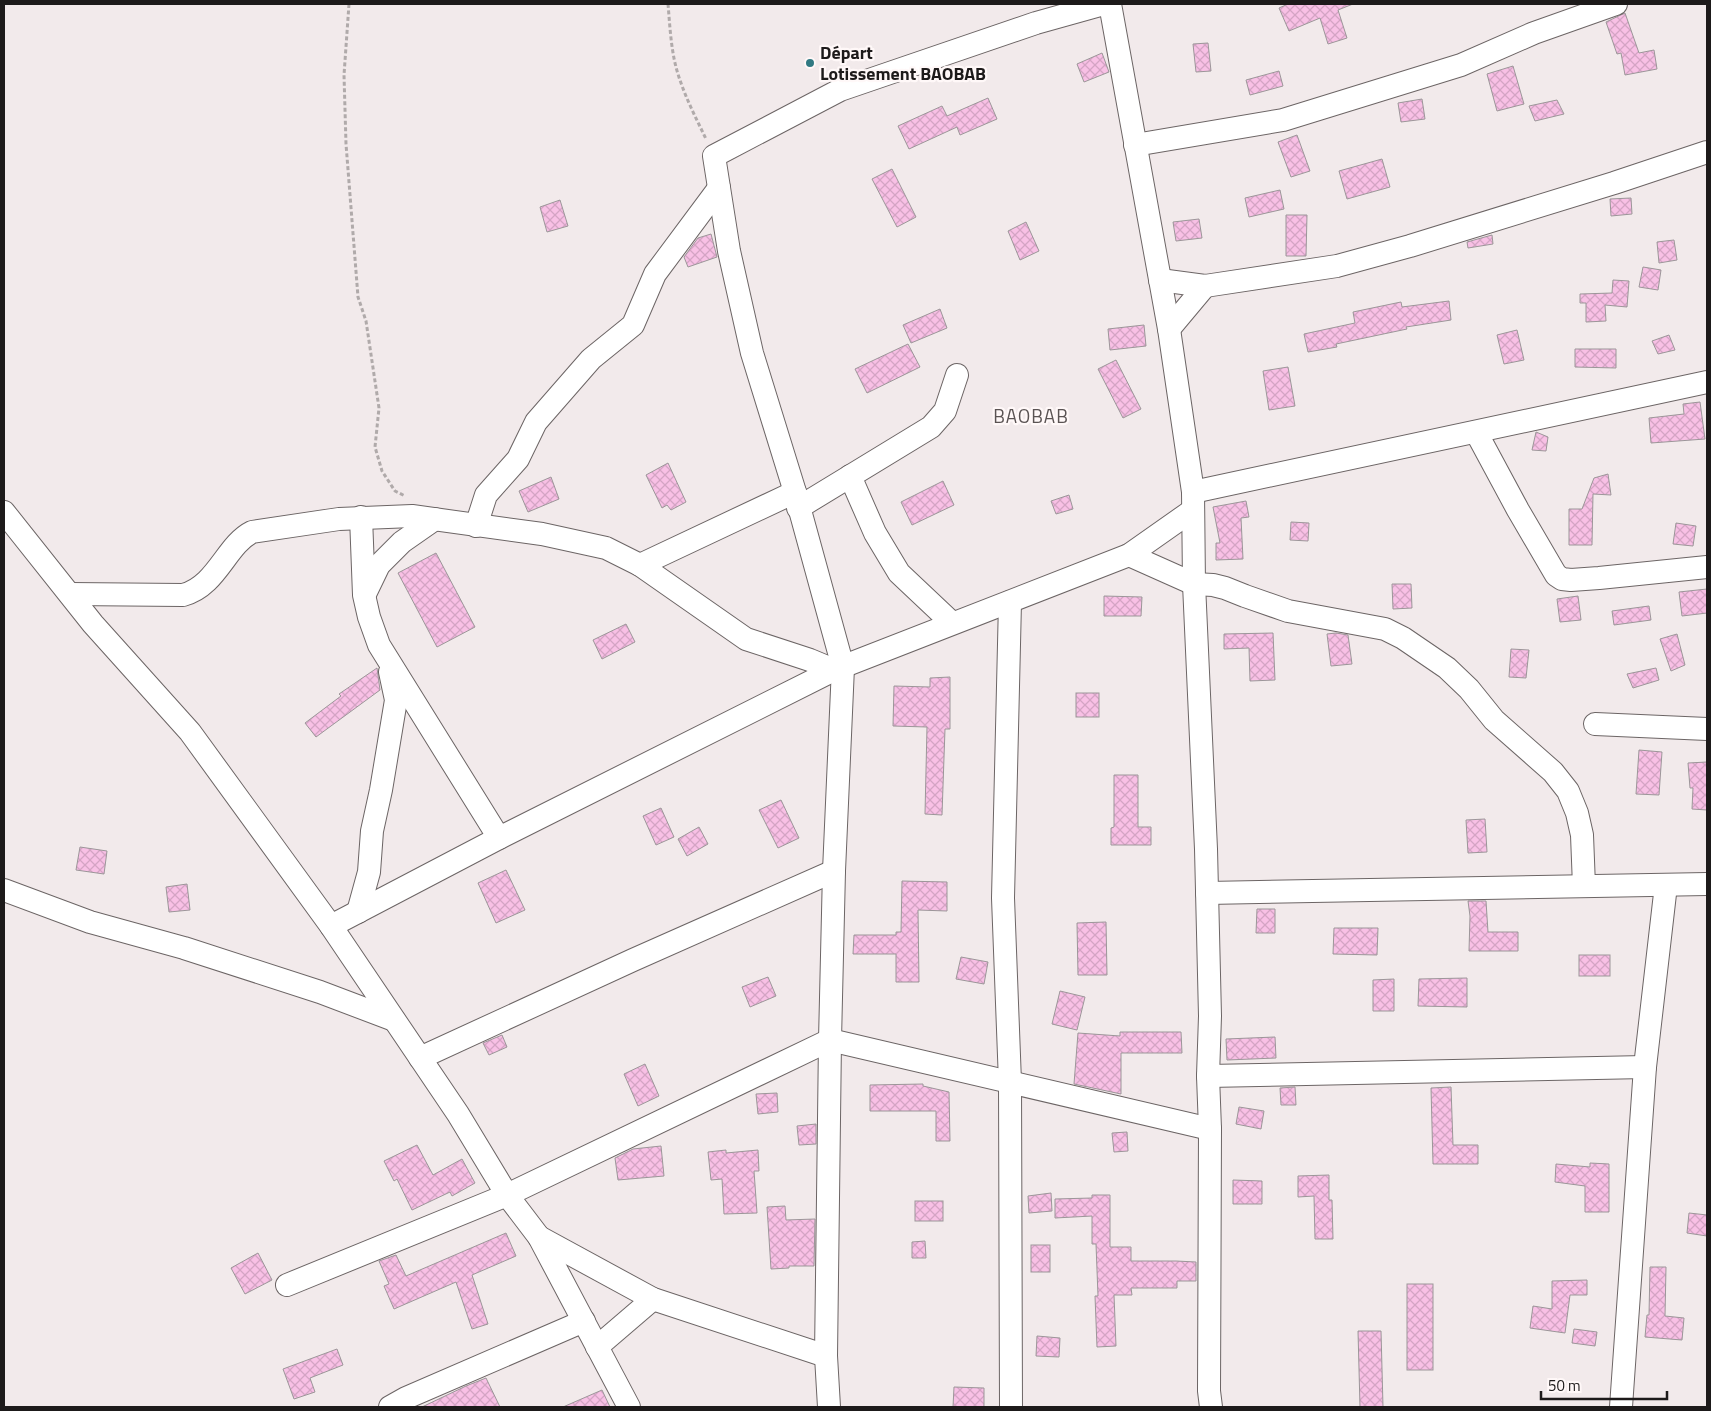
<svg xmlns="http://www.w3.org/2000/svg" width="1711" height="1411" viewBox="0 0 1711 1411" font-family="'Titillium Web',sans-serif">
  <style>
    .building { fill: url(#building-cross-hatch); stroke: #9c9699 }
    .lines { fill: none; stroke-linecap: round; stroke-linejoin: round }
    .minor-casing { stroke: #6c6565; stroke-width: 24 }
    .path { stroke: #b0aaaa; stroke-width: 3; stroke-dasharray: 4 2.5; stroke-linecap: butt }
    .minor { stroke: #fff; stroke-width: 22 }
    .poi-dot { fill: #317982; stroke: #fff8f8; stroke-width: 2 }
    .labels { text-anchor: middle; stroke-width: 4.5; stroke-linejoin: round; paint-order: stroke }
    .poi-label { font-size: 18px; font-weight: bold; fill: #1d1a1a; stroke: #fff8f8; text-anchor: start }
    .neighbourhood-label { font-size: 19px; letter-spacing: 1px; fill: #5a5353; stroke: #fff8f8 }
  </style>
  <defs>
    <pattern id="building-cross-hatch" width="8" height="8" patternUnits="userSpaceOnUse" patternTransform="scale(1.25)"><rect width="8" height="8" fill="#f8c0e5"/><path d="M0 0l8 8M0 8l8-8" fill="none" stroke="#d4a4c4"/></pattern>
  </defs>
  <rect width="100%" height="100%" fill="#f2eaeb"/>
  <g class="building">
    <polygon points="1288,4 1353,4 1338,10 1347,38 1328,44 1320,18 1289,31 1279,8"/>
    <polygon points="1625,13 1639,53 1654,50 1657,69 1625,75 1621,53 1617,54 1606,22"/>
    <polygon points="1208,43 1211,71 1196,72 1193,44"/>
    <polygon points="1102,53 1109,72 1084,82 1077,64"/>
    <polygon points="1513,66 1524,104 1497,111 1487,74"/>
    <polygon points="1279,71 1283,86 1250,95 1246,80"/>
    <polygon points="988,98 997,119 960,135 957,127 909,149 898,126 942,106 947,116"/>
    <polygon points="1422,99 1425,119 1401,122 1398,103"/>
    <polygon points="1557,100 1564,114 1535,121 1529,106"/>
    <polygon points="1297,135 1310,171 1291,177 1278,142"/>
    <polygon points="1382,159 1390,187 1347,199 1339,171"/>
    <polygon points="892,169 916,217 897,227 872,179"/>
    <polygon points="1280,190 1284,209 1249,217 1245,198"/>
    <polygon points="1631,198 1632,214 1611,216 1610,199"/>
    <polygon points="560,200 568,226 547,232 540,207"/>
    <polygon points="1286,215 1307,215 1306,256 1286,256"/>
    <polygon points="1199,219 1202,238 1176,241 1173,222"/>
    <polygon points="1026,222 1039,251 1020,260 1008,231"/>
    <polygon points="711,234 717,257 688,267 684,257 698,238"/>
    <polygon points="1492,235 1493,244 1468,248 1467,242"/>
    <polygon points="1674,240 1677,260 1659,263 1657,242"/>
    <polygon points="1643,267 1661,270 1658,290 1639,287"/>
    <polygon points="1613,280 1629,281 1627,307 1605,305 1606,321 1586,322 1586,303 1580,303 1580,294 1612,293"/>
    <polygon points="1449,301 1451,320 1406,327 1407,329 1336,344 1337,347 1308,352 1304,334 1355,323 1353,312 1401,302 1402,307"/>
    <polygon points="940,309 947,328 911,343 903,325"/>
    <polygon points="1144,325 1146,346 1110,350 1108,329"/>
    <polygon points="1517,330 1524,360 1504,364 1497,335"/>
    <polygon points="1669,335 1675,350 1658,354 1652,341"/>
    <polygon points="908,344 920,367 867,393 855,369"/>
    <polygon points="1575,349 1616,349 1616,368 1575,367"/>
    <polygon points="1116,360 1141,409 1123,418 1098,369"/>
    <polygon points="1288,367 1295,406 1269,410 1263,371"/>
    <polygon points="1700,402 1705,439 1651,443 1649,418 1684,414 1683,404"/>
    <polygon points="1536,432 1548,437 1546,451 1532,450"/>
    <polygon points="668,463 686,502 671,510 667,505 662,508 646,475"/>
    <polygon points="1608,474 1611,495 1593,494 1592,545 1569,545 1569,509 1582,509 1594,478"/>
    <polygon points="551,477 559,499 528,512 519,491"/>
    <polygon points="943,481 954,505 912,525 901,502"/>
    <polygon points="1069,495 1073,509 1056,514 1051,501"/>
    <polygon points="1246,501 1249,517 1241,518 1243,559 1216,560 1216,543 1220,543 1213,507"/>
    <polygon points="1291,522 1309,523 1308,541 1290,540"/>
    <polygon points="1676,523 1696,526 1693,546 1673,544"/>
    <polygon points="436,553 475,627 437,647 398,573"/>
    <polygon points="1392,584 1411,584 1412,608 1393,609"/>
    <polygon points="1707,589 1707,613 1682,616 1679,592"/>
    <polygon points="1104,596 1142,597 1141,616 1104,616"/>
    <polygon points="1578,596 1581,620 1560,622 1557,599"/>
    <polygon points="1649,606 1651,620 1614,625 1612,611"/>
    <polygon points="626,624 635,642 602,659 593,640"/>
    <polygon points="1273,633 1275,680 1250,681 1249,648 1224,649 1224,634"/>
    <polygon points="1336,633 1348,635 1352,664 1331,666 1327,634"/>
    <polygon points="1677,634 1685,665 1671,671 1660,639"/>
    <polygon points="1511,649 1529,650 1526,678 1509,677"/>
    <polygon points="377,668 380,690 316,737 305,723 341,696 339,694"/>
    <polygon points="1656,668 1659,680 1633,688 1627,674"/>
    <polygon points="950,677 950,729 945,729 942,815 925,814 927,727 893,726 894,686 930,687 930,678"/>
    <rect x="1076" y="693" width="23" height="24"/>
    <polygon points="1639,750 1662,752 1659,795 1636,794"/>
    <polygon points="1707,762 1707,810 1692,809 1693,788 1690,788 1688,763"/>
    <polygon points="1114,775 1138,775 1138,827 1151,827 1151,845 1111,845 1111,828 1114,827"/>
    <polygon points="781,800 799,838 778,848 759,810"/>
    <polygon points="661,808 674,837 656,845 643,816"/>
    <polygon points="1485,819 1487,852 1468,853 1466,820"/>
    <polygon points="699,827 708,844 687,856 678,839"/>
    <polygon points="80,847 107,851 104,874 76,870"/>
    <polygon points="506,870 525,910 496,923 478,883"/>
    <polygon points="902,881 947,882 947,911 918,910 919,982 896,982 896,954 853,954 854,935 896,935 896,932 901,932"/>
    <polygon points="187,884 190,910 169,912 166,887"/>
    <polygon points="1468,901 1486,901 1488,932 1518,932 1518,951 1469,951 1470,916"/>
    <polygon points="1257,909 1275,909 1275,933 1256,933"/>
    <polygon points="1106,922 1107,975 1078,975 1077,923"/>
    <polygon points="1334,928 1378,928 1377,955 1333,954"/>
    <rect x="1579" y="955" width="31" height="21"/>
    <polygon points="961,957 988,962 984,984 956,979"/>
    <polygon points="768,977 776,996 750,1007 742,987"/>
    <polygon points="1467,978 1467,1007 1418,1006 1419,979"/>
    <polygon points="1394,979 1394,1011 1373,1011 1373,980"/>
    <polygon points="1060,991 1085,997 1077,1030 1052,1024"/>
    <polygon points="1120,1032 1181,1032 1182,1053 1121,1053 1121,1094 1074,1084 1078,1033 1120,1036"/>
    <polygon points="502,1035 507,1047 489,1055 483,1043"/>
    <polygon points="1275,1037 1276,1058 1227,1060 1226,1039"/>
    <polygon points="645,1064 659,1096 638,1106 624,1074"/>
    <polygon points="923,1084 923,1086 949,1092 950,1141 936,1141 936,1111 870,1111 870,1085"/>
    <polygon points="1295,1087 1296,1105 1281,1105 1280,1088"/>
    <polygon points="1451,1087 1453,1145 1478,1145 1478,1164 1433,1164 1431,1088"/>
    <polygon points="777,1093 778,1112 758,1114 756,1094"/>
    <polygon points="1239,1107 1264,1111 1261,1129 1236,1124"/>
    <polygon points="816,1124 816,1144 799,1145 797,1126"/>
    <polygon points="1127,1132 1128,1151 1114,1152 1112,1133"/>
    <polygon points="417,1145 433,1175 462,1159 475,1183 452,1196 450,1192 412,1210 397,1179 394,1181 384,1161"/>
    <polygon points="661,1146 664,1176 618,1180 615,1158 633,1149"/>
    <polygon points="726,1150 726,1153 758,1150 759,1171 754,1171 757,1213 724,1214 722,1179 711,1180 708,1152"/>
    <polygon points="1590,1163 1609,1164 1609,1212 1585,1212 1585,1186 1555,1182 1556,1164 1590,1167"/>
    <polygon points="1329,1175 1329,1200 1332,1200 1333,1239 1315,1239 1314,1196 1298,1197 1298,1176"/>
    <polygon points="1233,1180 1262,1181 1262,1204 1233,1204"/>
    <polygon points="1051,1193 1052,1211 1029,1213 1028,1196"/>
    <polygon points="1092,1195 1110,1195 1110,1247 1131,1247 1131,1261 1176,1261 1196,1262 1196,1281 1177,1281 1177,1288 1131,1288 1132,1295 1114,1295 1116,1346 1097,1347 1095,1296 1098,1296 1096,1244 1092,1244 1092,1216 1055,1218 1055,1199 1092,1198"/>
    <rect x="915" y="1201" width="28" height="20"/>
    <polygon points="785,1206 786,1220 815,1219 814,1266 789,1266 789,1268 771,1269 767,1207"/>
    <polygon points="1689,1213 1707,1215 1707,1236 1687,1233"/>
    <polygon points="506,1233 516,1256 472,1275 488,1324 472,1329 456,1282 394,1309 384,1286 389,1284 379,1261 396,1255 406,1276"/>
    <polygon points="925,1241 926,1258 912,1258 912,1242"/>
    <rect x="1031" y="1245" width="19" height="27"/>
    <polygon points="258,1253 272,1280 245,1294 231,1268"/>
    <polygon points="1650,1267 1666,1267 1665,1316 1684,1318 1682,1340 1645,1337 1647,1315 1649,1315"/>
    <polygon points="1587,1280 1587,1295 1570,1295 1565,1333 1530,1328 1533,1306 1552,1309 1552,1281"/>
    <rect x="1407" y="1284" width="26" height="86"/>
    <polygon points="1574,1329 1597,1332 1595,1346 1572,1343"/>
    <polygon points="1358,1331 1381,1331 1383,1407 1360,1407"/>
    <polygon points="1037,1336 1060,1338 1059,1357 1036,1356"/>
    <polygon points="337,1349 343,1365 310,1378 315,1392 294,1399 283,1369"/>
    <polygon points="486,1378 500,1407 422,1407 466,1386"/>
    <polygon points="954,1387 984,1388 984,1407 953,1407"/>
    <polygon points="602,1390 610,1407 563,1407"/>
  </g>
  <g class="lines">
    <g class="minor-casing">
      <g id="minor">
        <polyline points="1110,4 1169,329 1193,492 1194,584 1206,849 1210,1016 1208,1076 1210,1129 1209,1391 1211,1407"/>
        <polyline points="1135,145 1283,120 1461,65 1534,33 1616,4"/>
        <polyline points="1160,280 1205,286 1337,266 1410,246 1614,183 1707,152"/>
        <polyline points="1169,329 1205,286"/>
        <polyline points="1476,432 1518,510 1556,575 1562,579 1571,580 1599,578 1707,567"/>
        <polyline points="850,476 875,533 899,573 952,623"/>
        <polyline points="1193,492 1707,382"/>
        <polyline points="798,508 931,427 945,411 957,375"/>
        <polyline points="4,512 93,624 190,732 331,926 458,1114 507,1195 539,1237 629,1407"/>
        <polyline points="361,517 364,595 369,617 379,645 499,838"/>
        <polyline points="476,526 486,495 518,459 536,422 591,359 633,325 655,274 719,188"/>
        <polyline points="1129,555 1194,584 1213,585 1225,588 1245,596 1288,611 1385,629 1403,638 1447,668 1469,689 1494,720 1553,772 1568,791 1577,813 1582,835 1584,886"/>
        <polyline points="640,565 795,492"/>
        <path d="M 70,594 L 183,595 C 217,586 226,545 252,532 L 339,519 L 412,516 L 542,534 L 606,548 L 640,565 L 746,639 L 810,660 L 834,670"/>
        <polyline points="365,594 379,565 402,542 435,519"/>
        <polyline points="1010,602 1003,898 1010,1082 1011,1407"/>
        <polyline points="1595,724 1707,729"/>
        <polyline points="4,890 90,922 184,948 320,992 394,1020"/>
        <polyline points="1207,893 1707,884"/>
        <polyline points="358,912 369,872 372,831 381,790 396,700 390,672"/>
        <polyline points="331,926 499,838 834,670 1129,555 1193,510"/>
        <polyline points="420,1058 633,960 834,871"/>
        <polyline points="1208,1076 1645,1067"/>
        <polyline points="539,1237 653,1299 826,1356"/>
        <polyline points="287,1285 507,1195 830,1040 1210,1129"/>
        <polyline points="597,1347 653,1299"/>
        <polyline points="390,1407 406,1398 584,1321"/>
        <polyline points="829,1407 826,1356 830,1040 834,871 843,667 795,492 752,353 729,251 714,156 840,90 1036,23 1104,4"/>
        <polyline points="1621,1407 1645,1067 1666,885"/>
      </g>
    </g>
    <g class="path">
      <polyline points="349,4 344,75 346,144 358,297 366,321 379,408 375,447 382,471 395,491 405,496"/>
      <path d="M 668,4 C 670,27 671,52 678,74 C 685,97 696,118 706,139"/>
    </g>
    <use href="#minor" class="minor"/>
  </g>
  <circle class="poi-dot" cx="810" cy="63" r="5"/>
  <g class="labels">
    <g class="poi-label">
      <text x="820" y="59">Départ<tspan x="820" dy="21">Lotissement BAOBAB</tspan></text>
    </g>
    <g class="neighbourhood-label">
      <text x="1031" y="423">BAOBAB</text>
    </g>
  </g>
  <rect width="1711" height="1411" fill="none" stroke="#1d1a1a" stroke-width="10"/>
  <path d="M1541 1391v8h126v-8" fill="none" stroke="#1d1a1a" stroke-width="2.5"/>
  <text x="1548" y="1391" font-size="15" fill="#1d1a1a" stroke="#fff8f8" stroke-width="4" paint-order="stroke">50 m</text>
</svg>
